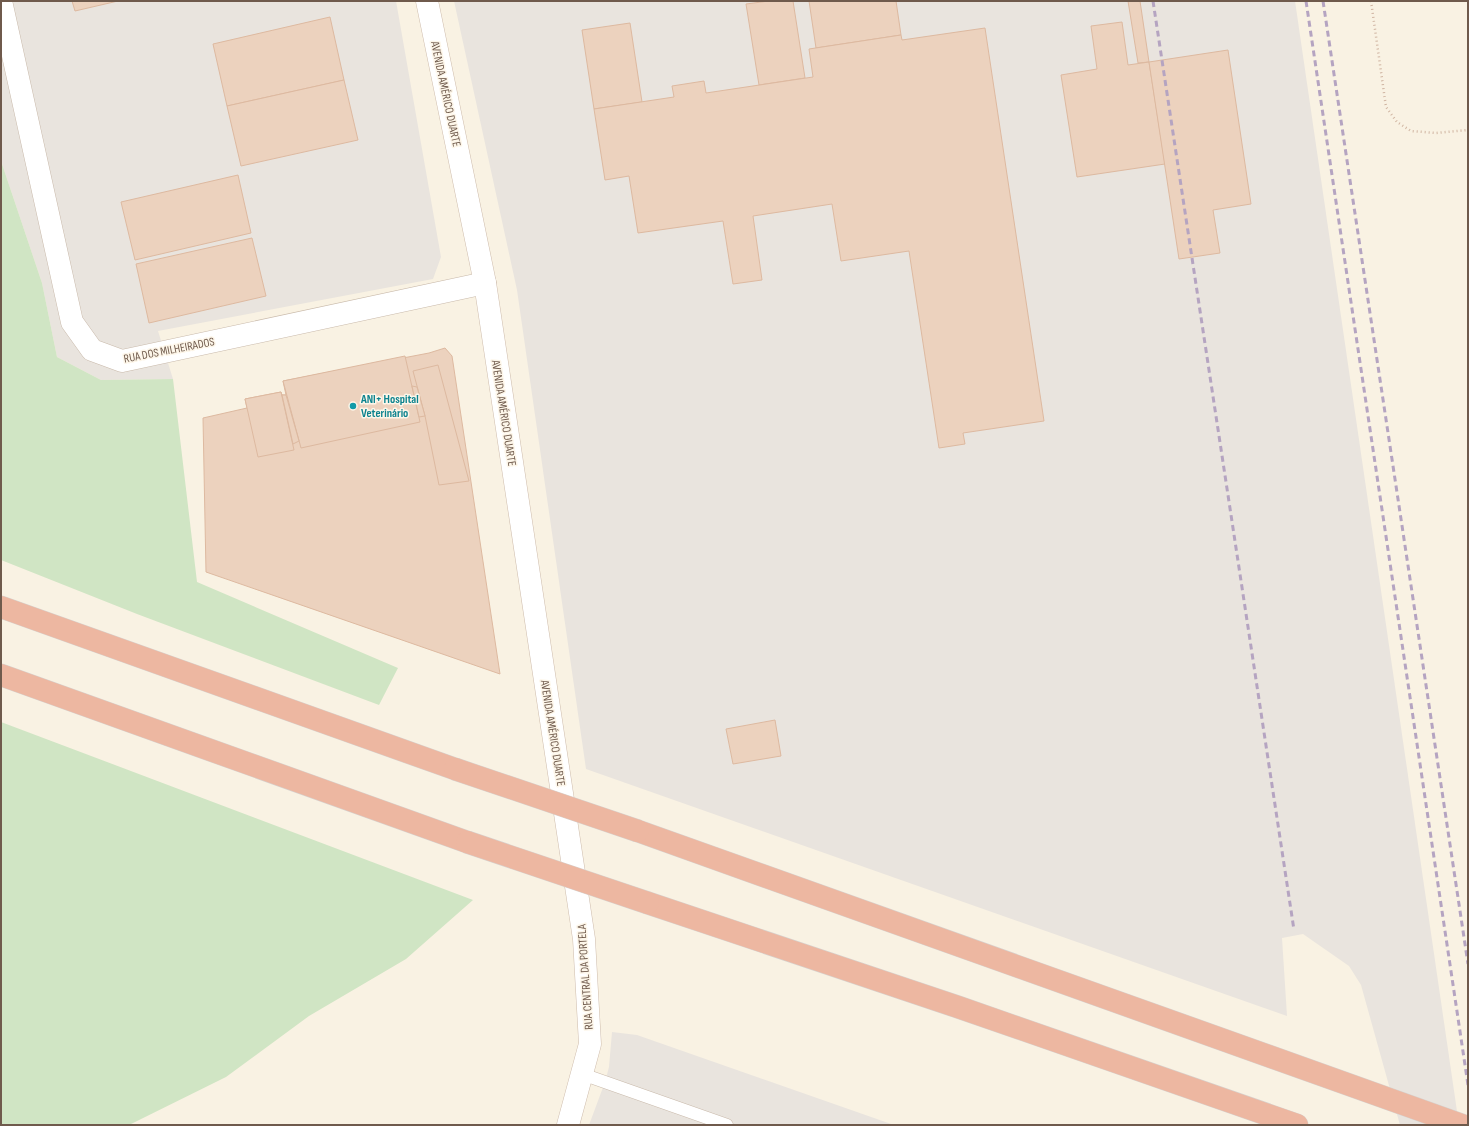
<svg xmlns="http://www.w3.org/2000/svg" width="1469" height="1126" viewBox="0 0 1469 1126" font-family="'Sofia Sans Condensed',sans-serif">
  <style>
    .industrial { fill: #e9e4de }
    .green { fill: #d0e5c4 }
    .building { fill: #ecd2be; stroke: #ddb9a0 }
    .lines { fill: none; stroke-linecap: round; stroke-linejoin: round }
    .lane-casing { stroke: #c9baab; stroke-width: 13 }
    .street-casing { stroke: #c9baab; stroke-width: 23 }
    .secondary-casing { stroke: #cebcac; stroke-width: 23 }
    .highway-casing { stroke: #d7d1cd; stroke-width: 23 }
    .path { stroke: #d0b5a2; stroke-width: 2.5; stroke-dasharray: 1 3; stroke-linecap: butt }
    .lane { stroke: #fff; stroke-width: 12 }
    .street { stroke: #fff; stroke-width: 22 }
    .secondary { stroke: #fff; stroke-width: 22 }
    .highway { stroke: #edb7a1; stroke-width: 22 }
    .rail { stroke: #b5a4c1; stroke-width: 3; stroke-dasharray: 6 4; stroke-linecap: butt }
    .highway-bridge-casing { stroke: #d7d1cd; stroke-width: 23; stroke-linecap: butt }
    .highway-bridge { stroke: #edb7a1; stroke-width: 22 }
    .culture-dot { fill: #0f9aa8; stroke: #fdf6e9; stroke-width: 1.5 }
    .labels { text-anchor: middle; stroke-width: 3; stroke-linejoin: round; paint-order: stroke }
    .street-label { font-size: 12px; fill: #6f5a4c; stroke: #fdf6e9 }
    .culture-label { font-size: 12px; font-weight: bold; fill: #0d838f; stroke: #fdf6e9; text-anchor: start }
  </style>
  <rect width="100%" height="100%" fill="#f9f2e3"/>
  <g class="industrial">
    <polygon points="1,1 396,1 441,257 433,279 158,331 173,379 101,380 57,357 42,283 1,161"/>
    <polygon points="454,1 1295,1 1459,1125 1400,1125 1361,985 1349,966 1303,934 1282,938 1287,1016 586,769 517,290"/>
    <polygon points="612,1032 637,1035 894,1125 589,1125 605,1082 609,1067"/>
  </g>
  <g class="green">
    <polygon points="1,161 42,283 57,357 101,380 173,379 197,582 398,668 379,705 137,614 1,560"/>
    <polygon points="1,722 473,900 406,959 309,1016 226,1077 129,1125 1,1125"/>
  </g>
  <g class="building">
    <polygon points="72,1 118,1 75,11"/>
    <polygon points="769,1 793,1 805,78 759,85 746,4"/>
    <polygon points="809,1 896,1 901,35 816,48"/>
    <polygon points="1128,1 1140,1 1149,62 1138,63"/>
    <polygon points="330,17 344,80 227,106 213,44"/>
    <polygon points="1122,22 1128,65 1149,62 1165,164 1077,177 1061,75 1097,69 1091,26"/>
    <polygon points="630,23 642,102 594,109 582,30"/>
    <polygon points="985,28 1044,421 963,433 965,444 939,448 909,251 841,261 832,204 753,216 762,280 733,284 723,221 638,233 629,176 605,180 594,109 674,97 672,86 704,81 706,93 813,77 809,49 901,35 902,40"/>
    <polygon points="1228,50 1251,204 1213,210 1220,253 1179,259 1149,62"/>
    <polygon points="344,80 358,140 241,166 227,106"/>
    <polygon points="238,175 251,233 135,260 121,202"/>
    <polygon points="252,238 266,296 149,323 136,264"/>
    <polygon points="445,348 452,356 500,674 206,572 203,418 247,408 245,399 281,392 282,395 286,395 283,381 429,353"/>
    <polygon points="405,356 420,422 301,448 283,381"/>
    <polygon points="438,365 469,481 439,485 425,416 413,371"/>
    <polygon points="412,386 417,387 425,416 419,417"/>
    <polygon points="281,392 294,450 258,457 245,399"/>
    <polygon points="282,395 286,395 299,441 293,444"/>
    <polygon points="775,720 781,756 733,764 726,729"/>
  </g>
  <g class="lines">
    <g class="lane-casing">
      <polyline id="lane" points="582,1074 727,1125"/>
    </g>
    <g class="street-casing">
      <polyline id="street" points="1,1 72,322 92,350 122,361 485,283"/>
    </g>
    <g class="secondary-casing">
      <polyline id="secondary" points="427,1 485,283 584,939 590,1044 568,1125"/>
    </g>
    <g class="highway-casing">
      <g id="highway">
        <polyline points="1,607 455,769"/>
        <polyline points="1,675 467,842"/>
        <polyline points="638,831 1462,1125"/>
        <polyline points="648,903 958,1007 1297,1125"/>
      </g>
    </g>
    <polyline class="path" points="1371,1 1386,107 1397,122 1411,131 1436,133 1468,130"/>
    <use href="#lane" class="lane"/>
    <use href="#street" class="street"/>
    <use href="#secondary" class="secondary"/>
    <use href="#highway" class="highway"/>
    <g class="rail">
      <polyline points="1153,1 1294,930"/>
      <polyline points="1306,1 1468,1085"/>
      <polyline points="1323,1 1468,964"/>
    </g>
    <g class="highway-bridge-casing">
      <g id="highway-bridge">
        <polyline points="455,769 638,831"/>
        <polyline points="467,842 648,903"/>
      </g>
    </g>
    <use href="#highway-bridge" class="highway-bridge"/>
  </g>
  <circle class="culture-dot" cx="353" cy="406" r="4"/>
  <g class="labels">
    <g class="street-label">
      <text transform="translate(446 94) rotate(78)" y="4">AVENIDA AMÉRICO DUARTE</text>
      <text transform="translate(169 350) rotate(-11)" y="4">RUA DOS MILHEIRADOS</text>
      <text transform="translate(504 413) rotate(81)" y="4">AVENIDA AMÉRICO DUARTE</text>
      <text transform="translate(553 733) rotate(81)" y="4">AVENIDA AMÉRICO DUARTE</text>
      <text transform="translate(585 977) rotate(-94)" y="4">RUA CENTRAL DA PORTELA</text>
    </g>
    <g class="culture-label">
      <text x="361" y="403">ANI+ Hospital<tspan x="361" dy="14">Veterinário</tspan></text>
    </g>
  </g>
  <rect width="1469" height="1126" fill="none" stroke="#6f5a4c" stroke-width="4"/>
</svg>
